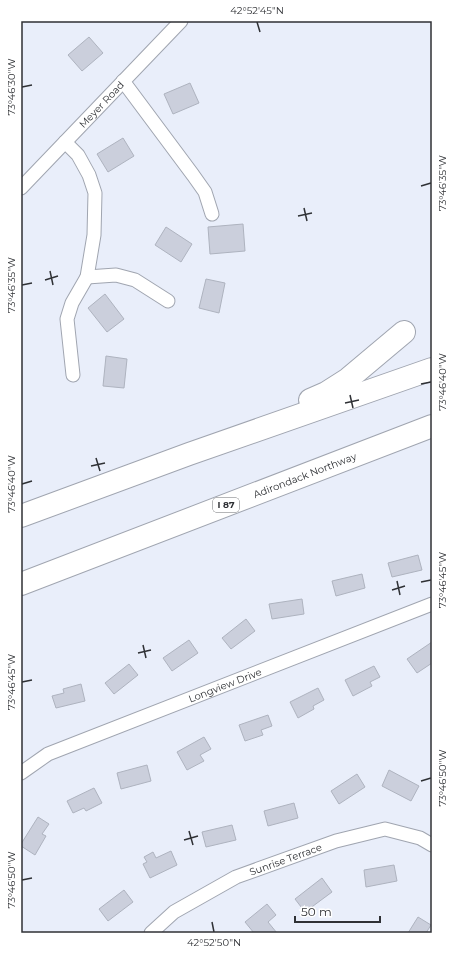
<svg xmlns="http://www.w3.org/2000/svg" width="453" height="954" viewBox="0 0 453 954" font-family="Montserrat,sans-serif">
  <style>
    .building { fill: #cbcfdc; stroke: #aeb3bf }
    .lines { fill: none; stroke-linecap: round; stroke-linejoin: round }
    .street-casing { stroke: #a0a5b0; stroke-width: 15 }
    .highway-casing { stroke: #a0a5b0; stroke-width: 24 }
    .street { stroke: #fff; stroke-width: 13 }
    .highway { stroke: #fff; stroke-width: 22 }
    .ticks { fill: none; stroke: #2f3135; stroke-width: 1.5 }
    .labels { text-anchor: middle; stroke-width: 3; stroke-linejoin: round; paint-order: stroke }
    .shield { fill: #fff; stroke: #6d6f72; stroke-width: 1 }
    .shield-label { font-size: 9px; font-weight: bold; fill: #2f3135 }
    .street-label { font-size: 10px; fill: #2f3135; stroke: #fff }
    .neatline { fill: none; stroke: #2f3135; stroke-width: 1.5 }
    .ticks-label { font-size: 10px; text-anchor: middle; fill: #2f3135 }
  </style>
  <rect width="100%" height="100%" fill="#e9eefa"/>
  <g class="building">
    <polygon points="89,37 103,53 82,71 68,55"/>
    <polygon points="190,83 199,103 173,114 164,94"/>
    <polygon points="123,138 134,156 108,172 97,154"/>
    <polygon points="243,224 245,251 210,254 208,227"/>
    <polygon points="166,227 192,244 181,262 155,245"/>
    <polygon points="206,279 225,283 219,313 199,308"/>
    <polygon points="105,294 124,319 107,332 88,308"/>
    <polygon points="106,356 127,359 124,388 103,386"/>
    <polygon points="418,555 422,570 392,577 388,563"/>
    <polygon points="362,574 365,588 336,596 332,581"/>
    <polygon points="302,599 304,614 272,619 269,604"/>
    <polygon points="246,619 255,631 231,649 222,638"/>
    <polygon points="189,640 198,653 172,671 163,658"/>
    <polygon points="432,642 432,663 417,673 407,659"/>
    <polygon points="129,664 138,675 114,694 105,683"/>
    <polygon points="374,666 380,677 370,682 372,686 353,696 345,680"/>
    <polygon points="81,684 85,701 56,708 52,696 64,693 63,689"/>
    <polygon points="318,688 324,700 313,706 314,709 298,718 290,702"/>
    <polygon points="268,715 272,726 261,730 263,735 245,741 239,725"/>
    <polygon points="204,737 211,749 200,755 204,761 187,770 177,752"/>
    <polygon points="147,765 151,781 121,789 117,773"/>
    <polygon points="389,770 419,786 411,801 382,786"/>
    <polygon points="357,774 365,787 339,804 331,791"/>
    <polygon points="94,788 102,803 86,811 84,808 73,813 67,801"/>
    <polygon points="294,803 298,818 268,826 264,811"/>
    <polygon points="38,817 49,824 42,834 46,836 35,855 21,846 21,844"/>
    <polygon points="232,825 236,840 206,847 202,832"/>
    <polygon points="171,851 177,865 150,878 143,864 147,862 144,857 153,852 156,858"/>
    <polygon points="394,865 397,881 366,887 364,870"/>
    <polygon points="322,878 332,892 305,912 295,899"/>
    <polygon points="124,890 133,902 108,921 99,909"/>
    <polygon points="267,904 276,915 268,922 277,933 254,933 245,922"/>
    <polygon points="418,917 431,925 426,933 408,933"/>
  </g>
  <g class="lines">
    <g class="street-casing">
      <g id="street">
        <polyline points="123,81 193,175 205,192 212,214"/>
        <polyline points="65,142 78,155 89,175 95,193 94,235 87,277 72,303 67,319 73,375"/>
        <path id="s1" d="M 21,188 L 181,21"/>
        <polyline points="87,277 116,275 135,280 168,301"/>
        <path id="s2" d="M 21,773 L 48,754 L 432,604"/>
        <path id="s3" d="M 151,933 L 174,912 L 236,877 L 336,841 L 385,829 L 420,838 L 432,845"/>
      </g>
    </g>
    <g class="highway-casing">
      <g id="highway">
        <polyline points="310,400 326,393 348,379 404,332"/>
        <polyline points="21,516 189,454 432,369"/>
        <path id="s4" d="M 21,584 L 432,426"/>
      </g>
    </g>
    <use href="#street" class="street"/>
    <use href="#highway" class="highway"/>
  </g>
  <path class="ticks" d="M 257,22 L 260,32M 22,87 L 32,85M 421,186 L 431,183M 304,208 L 307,221M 298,216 L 312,213M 50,271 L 53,285M 45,280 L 58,276M 22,285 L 32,283M 421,384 L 431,382M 350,395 L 353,408M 345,403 L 359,400M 96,458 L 100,471M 91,466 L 105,463M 22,484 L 32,481M 397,581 L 400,595M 421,582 L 431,580M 392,590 L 405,586M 143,645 L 146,658M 138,653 L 151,650M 22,682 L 32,680M 421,781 L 431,778M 189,831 L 193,845M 184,840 L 198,836M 22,880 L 32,878M 212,922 L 214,932"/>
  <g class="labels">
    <rect class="shield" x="213" y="498" width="26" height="14" rx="3"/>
    <g class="shield-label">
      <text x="226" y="508">I 87</text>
    </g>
    <g class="street-label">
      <text dy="4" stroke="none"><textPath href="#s1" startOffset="116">Meyer Road</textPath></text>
      <text dy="4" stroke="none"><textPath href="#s4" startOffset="304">Adirondack Northway</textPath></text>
      <text dy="4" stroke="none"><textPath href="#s2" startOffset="223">Longview Drive</textPath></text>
      <text dy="4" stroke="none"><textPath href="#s3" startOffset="155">Sunrise Terrace</textPath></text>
    </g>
  </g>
  <rect width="453" height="954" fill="none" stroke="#ffffff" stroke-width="44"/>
  <path d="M295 916v6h85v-6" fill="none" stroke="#2f3135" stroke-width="2"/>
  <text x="301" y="916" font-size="12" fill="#2f3135" stroke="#ffffff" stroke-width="3" paint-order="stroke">50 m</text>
  <rect x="22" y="22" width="409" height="910" class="neatline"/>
  <g class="ticks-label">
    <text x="257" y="14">42°52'45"N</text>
    <text transform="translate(11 87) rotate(-90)" y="4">73°46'30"W</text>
    <text transform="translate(442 183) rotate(-90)" y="4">73°46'35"W</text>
    <text transform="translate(11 285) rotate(-90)" y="4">73°46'35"W</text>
    <text transform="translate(442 382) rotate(-90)" y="4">73°46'40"W</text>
    <text transform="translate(11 484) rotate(-90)" y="4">73°46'40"W</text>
    <text transform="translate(442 580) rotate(-90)" y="4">73°46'45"W</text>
    <text transform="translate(11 682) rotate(-90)" y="4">73°46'45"W</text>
    <text transform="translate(442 778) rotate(-90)" y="4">73°46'50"W</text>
    <text transform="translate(11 880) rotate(-90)" y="4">73°46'50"W</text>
    <text x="214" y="946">42°52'50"N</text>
  </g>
</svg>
